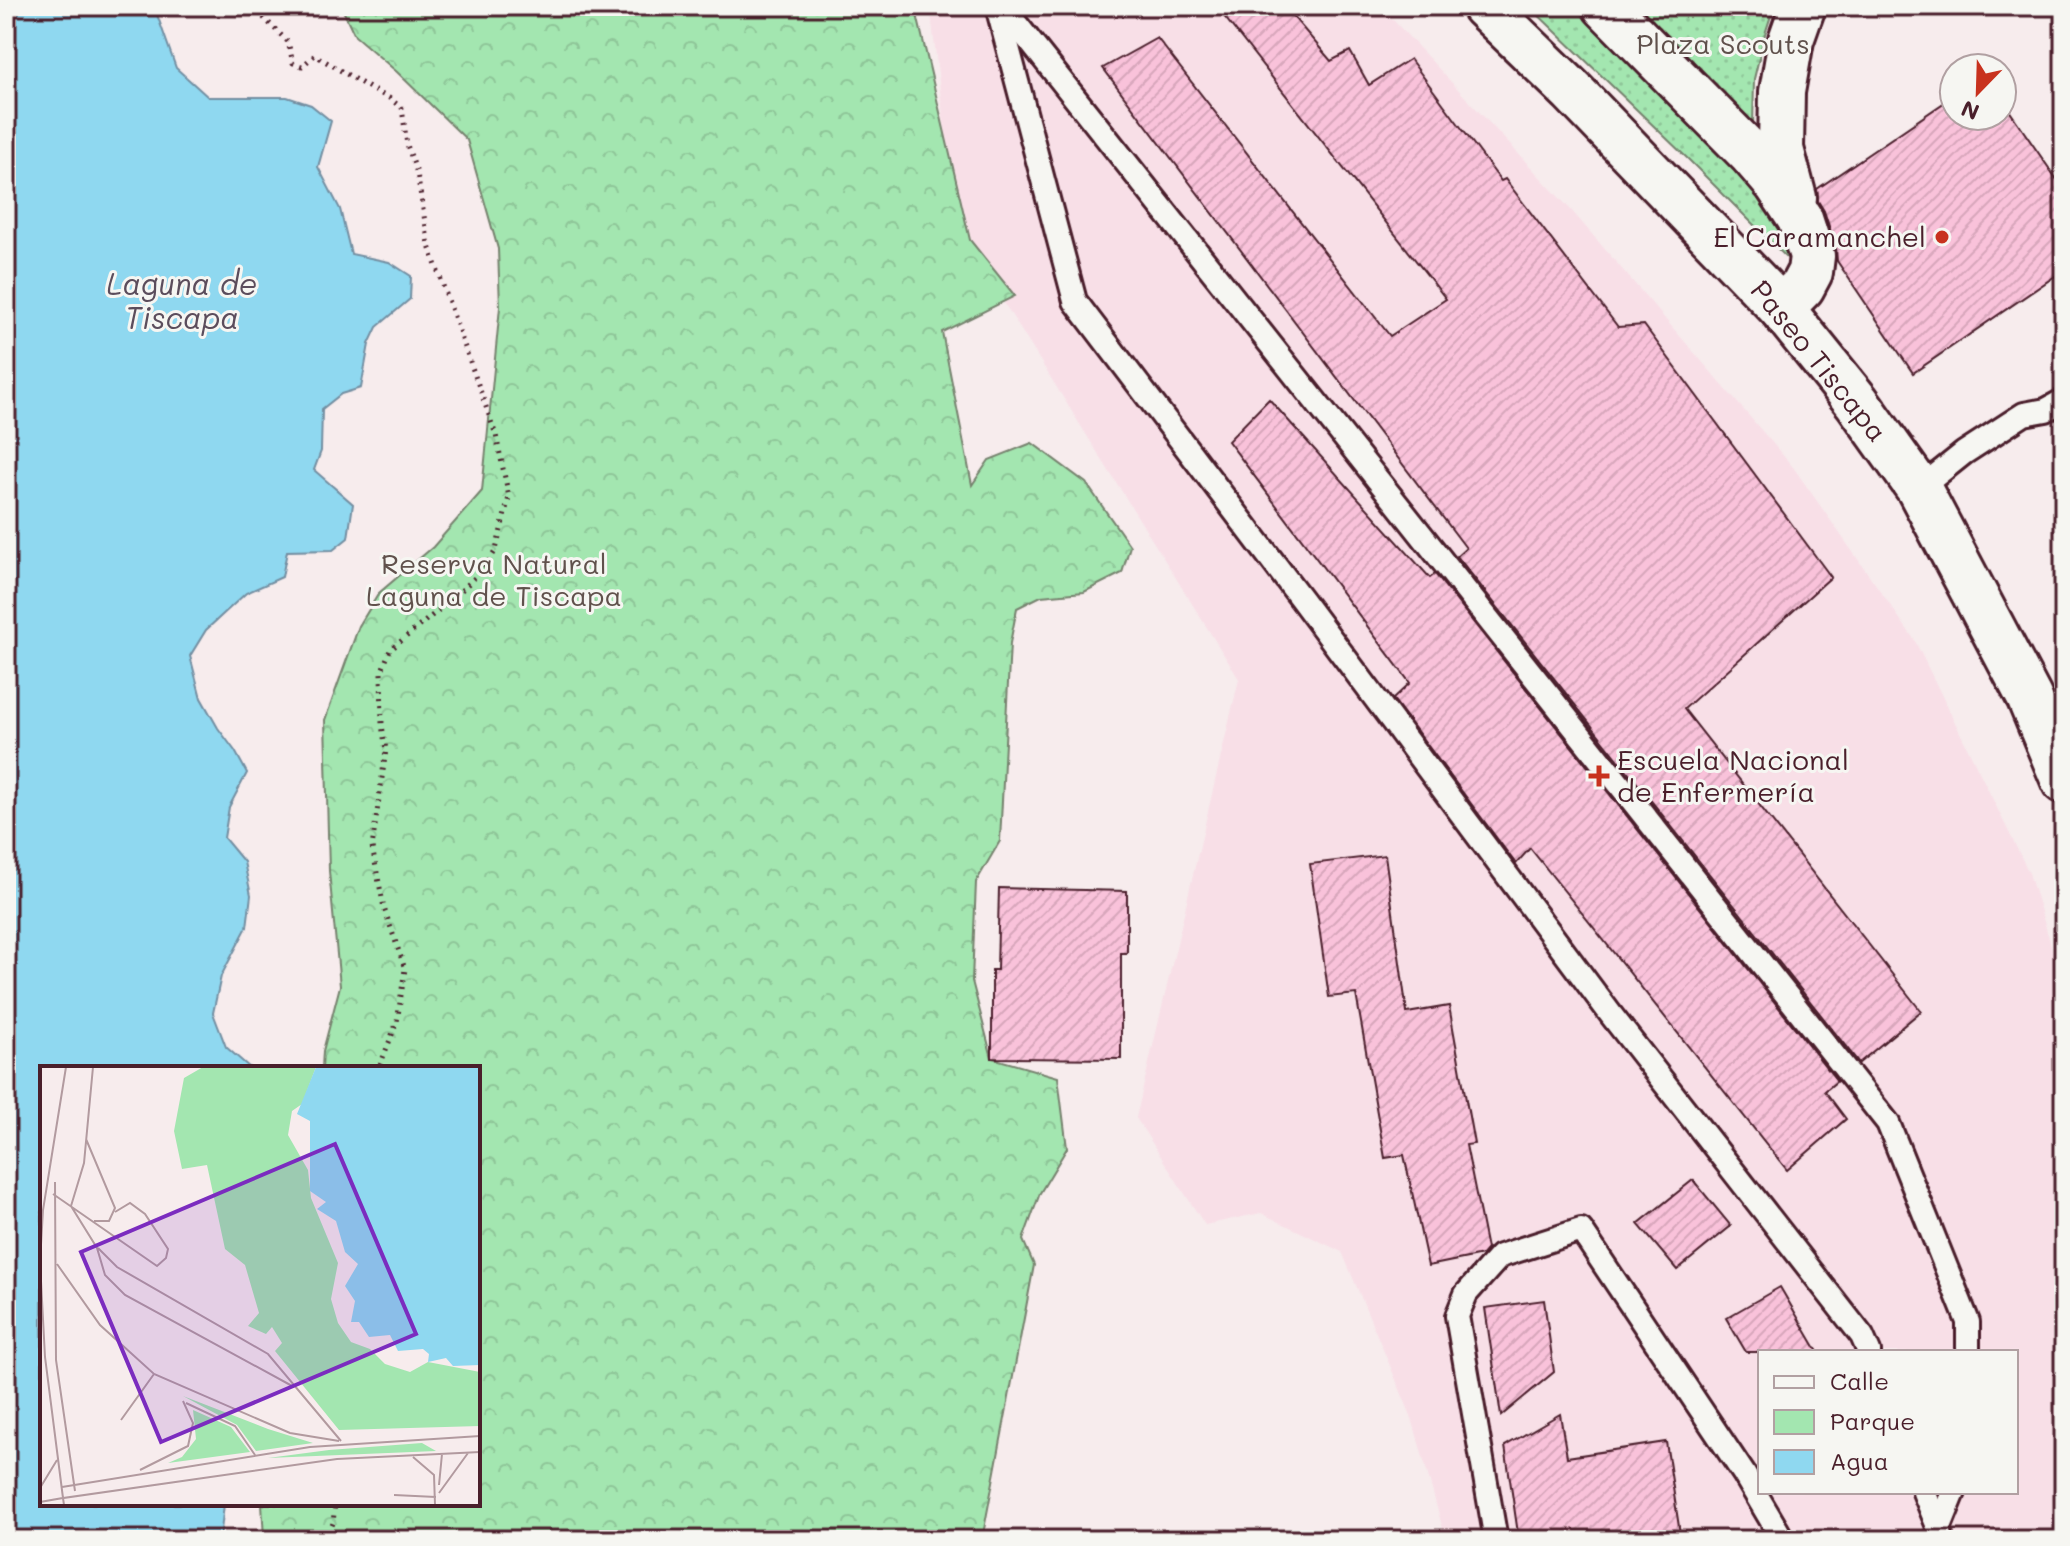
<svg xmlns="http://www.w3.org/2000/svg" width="2070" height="1546" viewBox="0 0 2070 1546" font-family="Mali,sans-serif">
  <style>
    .built { fill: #f8dfe7; fill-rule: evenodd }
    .green { fill: url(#green-dots); stroke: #76826e; stroke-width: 2 }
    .forest { fill: url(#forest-crowns); stroke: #76826e; stroke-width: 2 }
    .water { fill: #8fd8f0; stroke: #738ea1; stroke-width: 2 }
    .building { fill: url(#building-hatch); stroke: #4a1f2b; stroke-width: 2 }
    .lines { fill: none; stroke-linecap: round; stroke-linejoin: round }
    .service-casing { stroke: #4a1f2b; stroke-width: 28 }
    .minor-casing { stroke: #4a1f2b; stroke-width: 50 }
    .tertiary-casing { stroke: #4a1f2b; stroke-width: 50 }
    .path { stroke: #4a1f2b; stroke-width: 5; stroke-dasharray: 2 6; stroke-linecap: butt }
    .service { stroke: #f6f6f2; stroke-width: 22 }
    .minor { stroke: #f6f6f2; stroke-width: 44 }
    .tertiary { stroke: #f6f6f2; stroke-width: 44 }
    .poi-dot { fill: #c8321e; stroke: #f6f6f2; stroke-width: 3 }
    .labels { text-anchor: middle; stroke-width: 6; stroke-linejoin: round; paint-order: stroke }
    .park-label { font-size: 28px; fill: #60514c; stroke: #f6f6f2 }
    .poi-label { font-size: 28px; fill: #4a1f2b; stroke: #f6f6f2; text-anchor: end }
    .street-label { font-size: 28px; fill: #4a1f2b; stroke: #f6f6f2 }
    .water-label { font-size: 30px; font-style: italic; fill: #5b4d5c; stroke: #f6f6f2 }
    .inset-road { fill: none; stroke: #b29a9f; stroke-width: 2 }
    .view { fill: #7b2cbf; fill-opacity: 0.15; stroke: #7b2cbf; stroke-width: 4 }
    .inset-edge { fill: none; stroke: #4a1f2b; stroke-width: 4 }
  </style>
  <defs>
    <pattern id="green-dots" width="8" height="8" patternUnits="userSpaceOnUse" patternTransform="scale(2)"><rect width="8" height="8" fill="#a3e6b0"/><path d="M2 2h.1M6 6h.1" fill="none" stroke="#8ec598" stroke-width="1.8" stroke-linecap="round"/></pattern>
    <pattern id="forest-crowns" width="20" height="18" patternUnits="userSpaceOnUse" patternTransform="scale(2)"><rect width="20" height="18" fill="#a3e6b0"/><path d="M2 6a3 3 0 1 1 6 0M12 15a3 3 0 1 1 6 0" fill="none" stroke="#8ec598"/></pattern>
    <pattern id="building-hatch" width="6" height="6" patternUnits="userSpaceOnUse" patternTransform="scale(2)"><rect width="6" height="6" fill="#f9c2da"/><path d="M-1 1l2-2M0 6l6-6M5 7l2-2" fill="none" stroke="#d7a6bb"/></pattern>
  </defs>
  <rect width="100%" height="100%" fill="#f7eced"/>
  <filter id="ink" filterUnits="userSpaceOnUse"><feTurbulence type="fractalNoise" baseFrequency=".0125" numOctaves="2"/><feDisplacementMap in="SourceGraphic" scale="16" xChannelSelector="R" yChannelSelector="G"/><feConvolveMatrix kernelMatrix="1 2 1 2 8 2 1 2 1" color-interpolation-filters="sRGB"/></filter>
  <g filter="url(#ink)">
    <path class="built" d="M 930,6 L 1380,6 L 1571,210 L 1793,467 L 1914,639 L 2029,873 L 2064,987 L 2064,1540 L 1446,1540 L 1412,1418 L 1342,1252 L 1261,1213 L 1205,1225 L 1136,1118 L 1239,679 L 956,226 ZM 1760,1352 L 2016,1352 L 2016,1492 L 1760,1492 Z"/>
    <g class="green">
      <polygon points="1529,6 1577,6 1654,83 1764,197 1791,249 1787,258 1687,158"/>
      <polygon points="1635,6 1774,6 1764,37 1754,79 1753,127"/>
    </g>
    <polygon class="forest" points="341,6 915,6 970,240 1015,296 942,332 972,485 989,460 1032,443 1086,483 1130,546 1122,573 1084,592 1041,596 1017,608 1010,643 1000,841 976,882 972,981 992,1058 1058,1077 1067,1148 1040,1193 1023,1240 1034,1265 982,1540 264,1540 264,1538 262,1504 478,1504 478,1068 322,1068 323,1051 340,986 329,871 325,720 359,626 379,593 433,547 482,491 500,307 498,249 467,140 397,72 355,36"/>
    <polygon class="water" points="6,6 154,6 176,68 208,97 287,97 311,105 331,121 318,167 340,209 351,254 389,262 411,276 410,299 377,327 369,344 361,388 341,394 322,409 321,451 314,470 353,504 348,538 333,550 287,551 282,577 246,593 206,630 190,656 201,698 218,728 235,751 247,773 229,807 224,838 244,862 251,895 247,927 221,976 213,1013 226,1047 250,1068 42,1068 42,1504 224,1504 220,1540 6,1540"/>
    <g class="building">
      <polygon points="1216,6 1284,6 1331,61 1350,51 1369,85 1410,59 1501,181 1505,179 1618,327 1644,325 1831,577 1684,709 1921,1011 1859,1063 1457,556 1466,548 1103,68 1157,38 1390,336 1446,299"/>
      <polygon points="1954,96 1954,116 2002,116 2002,100 2064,190 2064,270 1913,373 1837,261 1836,248 1824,211 1818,201 1817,189"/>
      <polygon points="1269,399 1430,578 1435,574 1837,1081 1825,1091 1846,1119 1787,1170 1530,848 1516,864 1393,699 1410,683 1228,441"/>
      <polygon points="1385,855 1407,1013 1449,1006 1474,1144 1466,1145 1487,1249 1482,1255 1428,1266 1404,1155 1385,1158 1356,994 1329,997 1310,864"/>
      <polygon points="999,888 1127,891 1127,953 1121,953 1121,1059 992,1058 992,970 997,970"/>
      <polygon points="1693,1180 1731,1226 1677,1270 1638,1224"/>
      <polygon points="1780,1287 1818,1352 1746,1352 1726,1318"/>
      <polygon points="1544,1300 1554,1372 1501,1416 1485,1308"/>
      <polygon points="1560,1414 1567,1457 1666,1442 1681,1540 1519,1540 1505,1446"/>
    </g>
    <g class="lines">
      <g class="service-casing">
        <g id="service">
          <polyline points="997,6 1075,301 1302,600 1612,1016 1862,1336 1869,1352"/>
          <polyline points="1002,6 1888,1123 1968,1322 1968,1352"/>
          <polyline points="1919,489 1964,453 2024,414 2046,410 2064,400"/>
          <polyline points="1924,1492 1939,1529"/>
          <polyline points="1496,1540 1457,1316 1466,1294 1500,1256 1581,1230 1744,1474 1783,1540"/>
          <polyline points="1942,1540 1939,1529 1954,1492"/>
        </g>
      </g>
      <g class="minor-casing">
        <g id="minor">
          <polyline points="1605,6 1751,154 1777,184 1800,219 1812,256 1810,272 1802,287 1781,308"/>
          <polyline points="1794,198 1781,149 1782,92 1791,40 1803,6"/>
        </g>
      </g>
      <g class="tertiary-casing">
        <polyline id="tertiary" points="1484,6 1572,91 1781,308 1857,402 1919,489 2029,697 2064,781"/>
      </g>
      <g class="path">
        <polyline points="252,6 288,42 293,63 302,66 315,55 371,89 389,98 402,108 407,145 417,173 429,246 496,435 509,497 496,550 483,570 451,600 390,650 381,673 382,725 386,750 372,847 384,908 405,969 397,1022 379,1068"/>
        <polyline points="326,1540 333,1523 335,1504"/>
      </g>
      <use href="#service" class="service"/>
      <use href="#minor" class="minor"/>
      <use href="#tertiary" class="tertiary"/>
    </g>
  </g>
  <g class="poi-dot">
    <circle cx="1942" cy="237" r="8"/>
    <path d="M1595 764h8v8h8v8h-8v8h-8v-8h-8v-8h8z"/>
  </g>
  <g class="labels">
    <g class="park-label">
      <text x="1723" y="54">Plaza Scouts</text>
      <text x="494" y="574">Reserva Natural<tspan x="494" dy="32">Laguna de Tiscapa</tspan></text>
    </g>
    <g class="poi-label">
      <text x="1926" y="247">El Caramanchel</text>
      <text x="1617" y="770" text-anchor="start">Escuela Nacional<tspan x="1617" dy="32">de Enfermería</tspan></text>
    </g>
    <g class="street-label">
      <text transform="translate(1819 361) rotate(51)" y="10">Paseo Tiscapa</text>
    </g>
    <g class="water-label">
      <text x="182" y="295">Laguna de<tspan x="182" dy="34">Tiscapa</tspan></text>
    </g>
  </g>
  <g transform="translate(40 1066)">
    <rect width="440" height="440" fill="#f7eced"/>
    <path d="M 143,330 L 228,363 L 273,377 L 216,385 L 197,359 ZM 153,344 L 191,361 L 210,386 L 128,397 L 142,391 L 156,373 ZM 382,377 L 396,385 L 228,392 L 289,384 Z" fill="#a3e6b0"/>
    <path d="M 163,1 L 276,1 L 262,38 L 252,45 L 248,69 L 268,104 L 271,132 L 298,197 L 291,233 L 298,257 L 311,276 L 330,283 L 345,298 L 370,306 L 388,296 L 440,306 L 440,360 L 299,364 L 235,285 L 242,277 L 232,261 L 226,268 L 208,260 L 219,247 L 205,199 L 185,183 L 167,99 L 142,103 L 134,65 L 144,12 Z" fill="#a3e6b0"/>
    <path d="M 276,1 L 440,1 L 440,299 L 413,300 L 406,292 L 388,296 L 389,288 L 383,283 L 358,285 L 350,269 L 329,271 L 319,256 L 311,256 L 315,235 L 305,220 L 318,198 L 305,186 L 296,155 L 277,143 L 286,136 L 270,125 L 270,55 L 257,48 Z" fill="#8fd8f0"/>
    <path class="inset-road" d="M 26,1 L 3,144 L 0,196 L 5,291 L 23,432 L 297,393 L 440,386M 53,1 L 44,97 L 31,140 L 57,182 L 65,209 L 85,229 L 254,321M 46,73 L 75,142 L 69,155 L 54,155M 15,116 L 16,294 L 35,425M 13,128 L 117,200 L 126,192 L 128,183 L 105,148 L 90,137 L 75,146M 58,182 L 77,201 L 228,288 L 301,375M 17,198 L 60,259 L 114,308 L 250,367 L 299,375M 146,337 L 195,360 L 215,389M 81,354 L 114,308M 373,391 L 394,409 L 395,439M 100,404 L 148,380 L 153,357 L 143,335M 399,419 L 402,388M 22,421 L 270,381 L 440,370M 0,422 L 17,394M 399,427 L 428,387M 354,429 L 396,431M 0,436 L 23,432 L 24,439"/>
    <path class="view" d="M 295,78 L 376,268 L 121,376 L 41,186 Z"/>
    <rect width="440" height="440" class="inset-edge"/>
  </g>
  <rect width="2070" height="1546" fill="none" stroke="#f6f6f2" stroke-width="32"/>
  <rect x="16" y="16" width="2038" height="1514" fill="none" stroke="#4a1f2b" stroke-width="3" filter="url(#ink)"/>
  <rect x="1758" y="1350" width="260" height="144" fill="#f6f6f2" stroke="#b1a0a2" stroke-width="2"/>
  <rect x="1774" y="1376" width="40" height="12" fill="#f6f6f2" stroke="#b1a0a2" stroke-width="2"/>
  <text x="1830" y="1390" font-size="24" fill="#4a1f2b">Calle</text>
  <rect x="1774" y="1410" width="40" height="24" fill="#a3e6b0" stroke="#b1a0a2" stroke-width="2"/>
  <text x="1830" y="1430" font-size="24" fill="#4a1f2b">Parque</text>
  <rect x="1774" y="1450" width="40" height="24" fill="#8fd8f0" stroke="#b1a0a2" stroke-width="2"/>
  <text x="1830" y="1470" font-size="24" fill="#4a1f2b">Agua</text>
  <g transform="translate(1978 92) rotate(203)"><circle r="38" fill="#f6f6f2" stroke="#b1a0a2" stroke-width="2"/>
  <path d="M0-6L14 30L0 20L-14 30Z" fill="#c8321e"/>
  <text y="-12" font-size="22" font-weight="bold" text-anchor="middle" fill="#4a1f2b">N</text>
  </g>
</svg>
